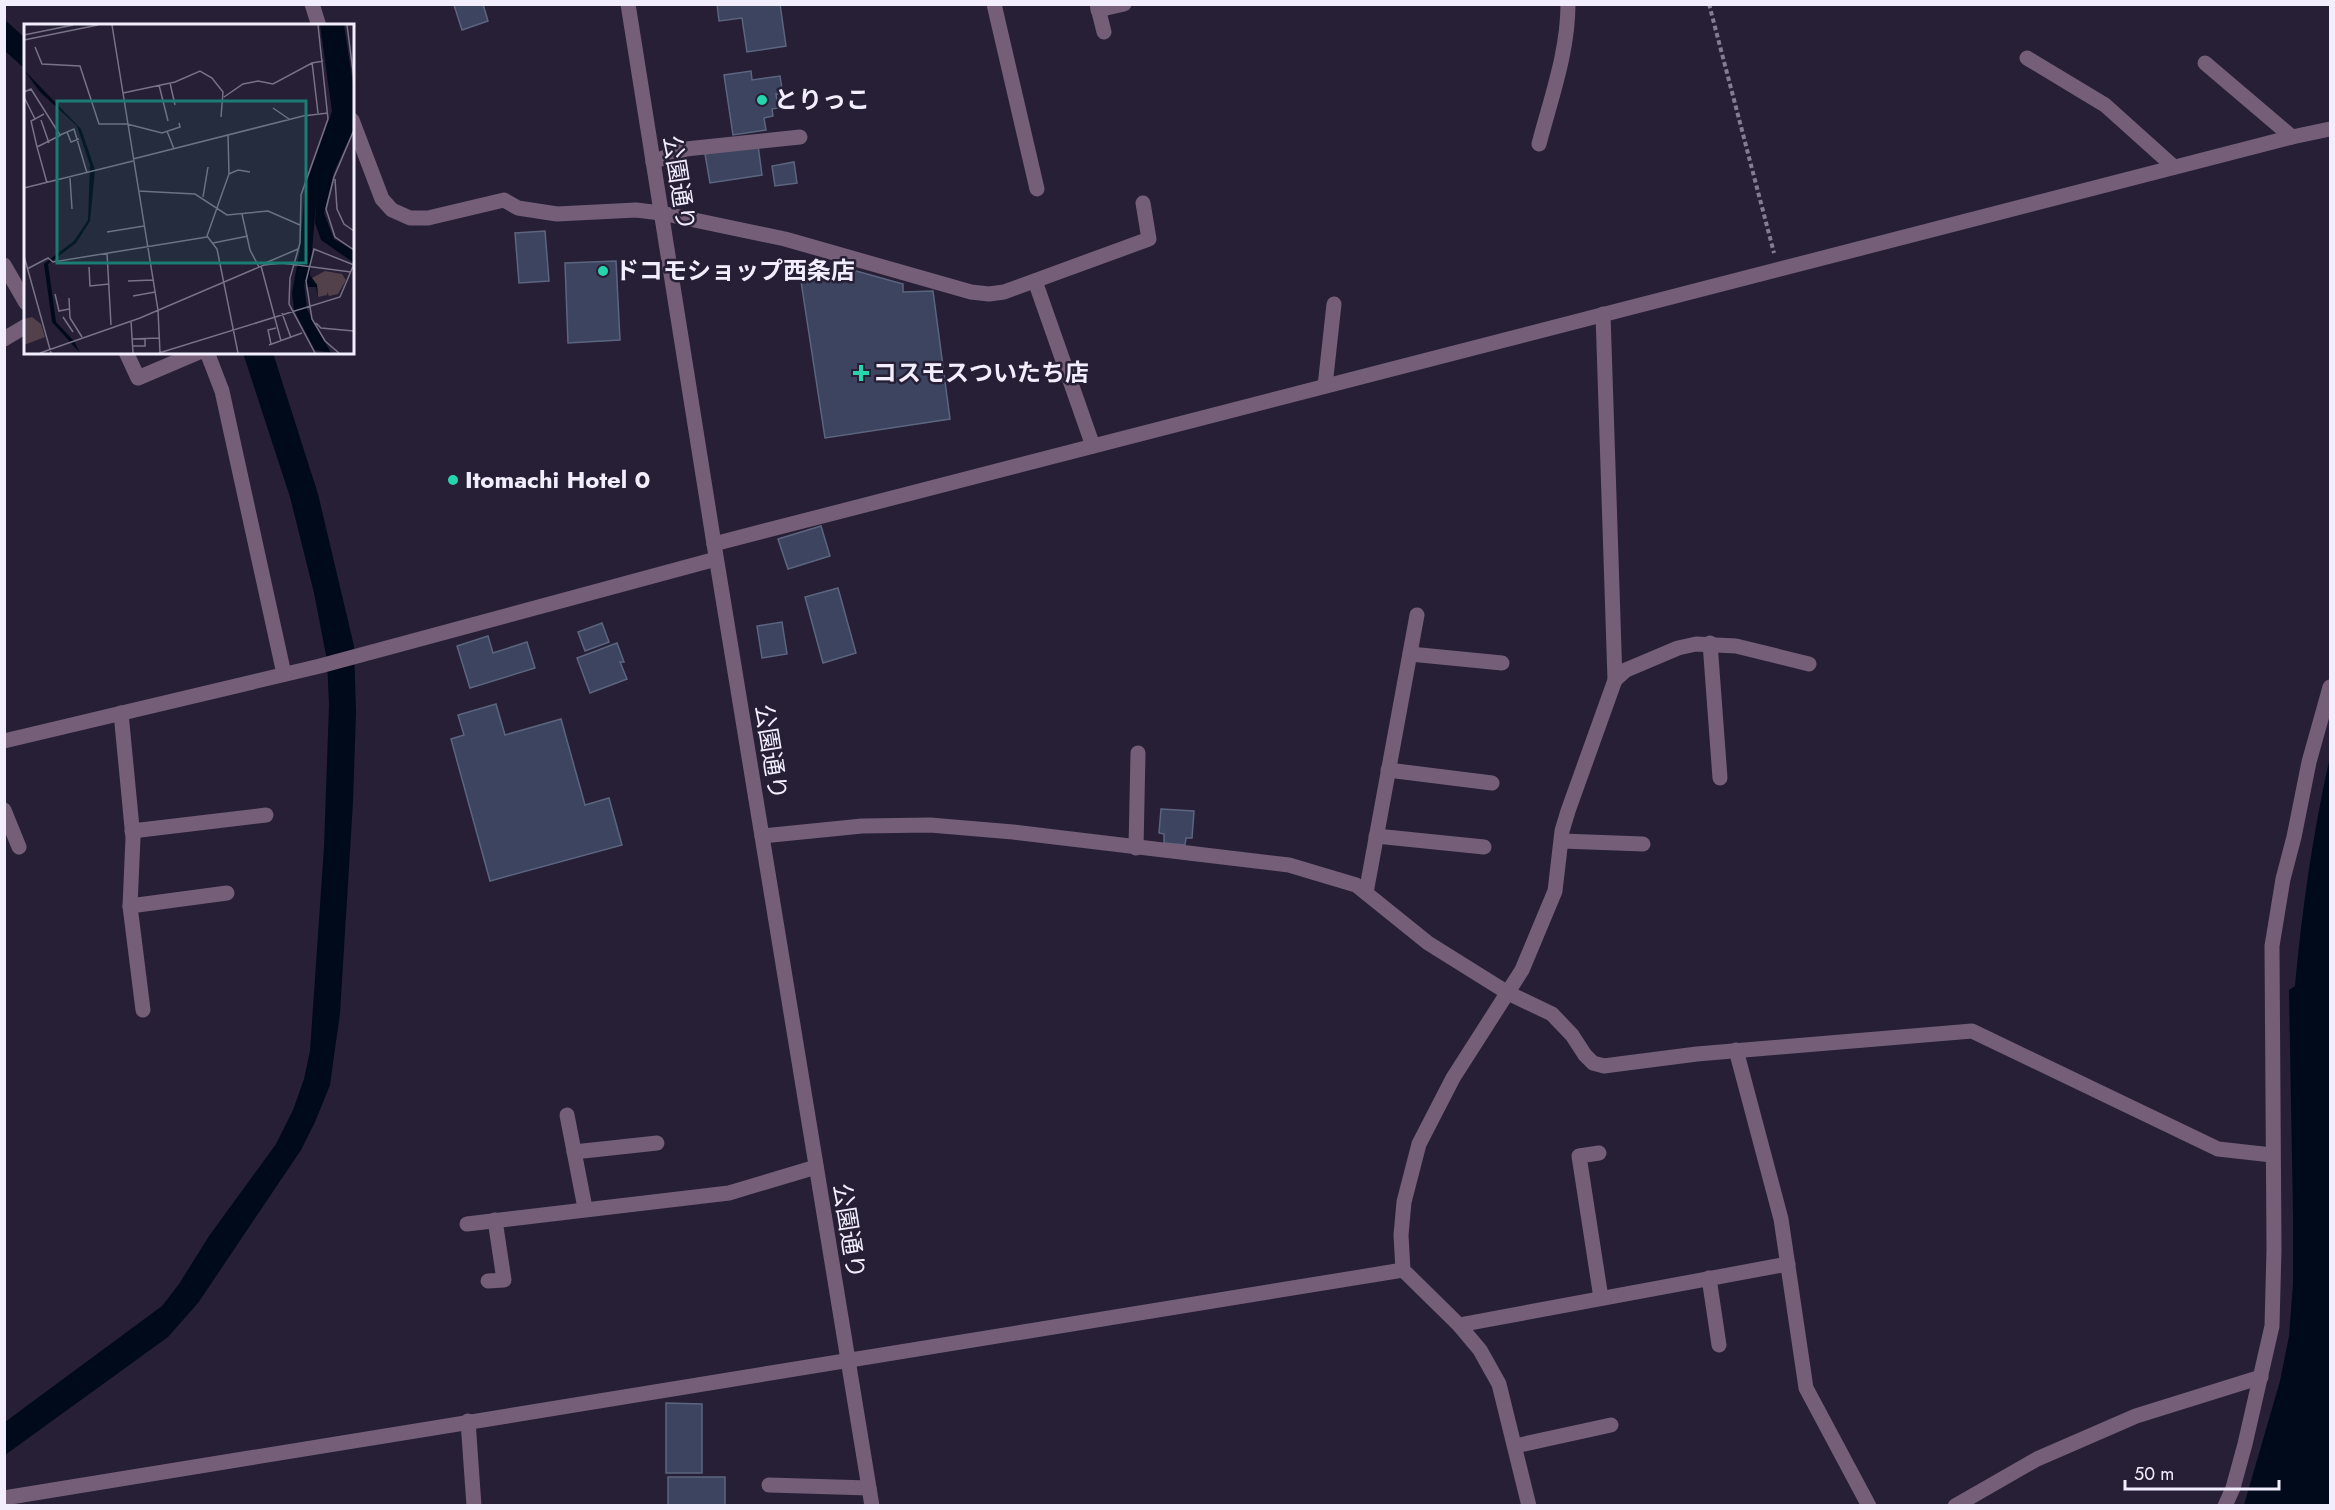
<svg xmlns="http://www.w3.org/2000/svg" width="2335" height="1510" viewBox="0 0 2335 1510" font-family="Jost,'Noto Sans JP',sans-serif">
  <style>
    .water { fill: #000a1b }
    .building { fill: #3c445f; stroke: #5c657f; stroke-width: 1.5 }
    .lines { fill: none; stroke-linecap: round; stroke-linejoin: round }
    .path { stroke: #837d91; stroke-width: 4; stroke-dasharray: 4.5 3; stroke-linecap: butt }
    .minor { stroke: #745e78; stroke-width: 15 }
    .tertiary { stroke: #745e78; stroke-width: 15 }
    .poi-dot { fill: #27d5ad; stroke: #261f36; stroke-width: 2 }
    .labels { text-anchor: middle; stroke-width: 5; stroke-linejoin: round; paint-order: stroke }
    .poi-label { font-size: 24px; font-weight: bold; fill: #f2eefe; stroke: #261f36; text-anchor: start }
    .street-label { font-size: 24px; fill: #f2eefe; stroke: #261f36 }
    .inset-road { fill: none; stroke: #787286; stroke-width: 1.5 }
    .view { fill: #1a7c75; fill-opacity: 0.15; stroke: #1a7c75; stroke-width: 3 }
    .inset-edge { fill: none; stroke: #f2eefe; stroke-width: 3 }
  </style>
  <rect width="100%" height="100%" fill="#261f36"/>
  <g class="water">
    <polygon points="5,20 25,38 25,69 5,51"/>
    <polygon points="243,353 273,353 318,494 354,646 356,712 353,802 340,1013 330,1085 315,1122 301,1150 198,1303 168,1337 5,1455 5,1422 162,1306 179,1284 209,1236 276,1144 293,1110 304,1079 310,1051 324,847 329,705 327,660 314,593 290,497"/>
    <path d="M 2330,757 L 2330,1505 L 2244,1505 L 2280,1381 L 2289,1336 L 2293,1284 L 2293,1214 L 2289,990 L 2295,986 C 2302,909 2313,832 2330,757 Z"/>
  </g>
  <g class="building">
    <polygon points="483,4 488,21 462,30 454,5"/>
    <polygon points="717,4 780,4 786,46 747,52 742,18 719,21"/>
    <polygon points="751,71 752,80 780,76 783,95 776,94 778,108 772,109 773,116 764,118 766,130 733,135 724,75"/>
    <polygon points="758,145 762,175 710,183 705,154"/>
    <polygon points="794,162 797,183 775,186 772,166"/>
    <polygon points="545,231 549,281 519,283 515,233"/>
    <polygon points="616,261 620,340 568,343 565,263"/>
    <polygon points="849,269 903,284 903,292 933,291 950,419 825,438 800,275"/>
    <polygon points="821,526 830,556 788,569 778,539"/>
    <polygon points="838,588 856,653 823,663 805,597"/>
    <polygon points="782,622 787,654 762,658 757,626"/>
    <polygon points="602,623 609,642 585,651 578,632"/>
    <polygon points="488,636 493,653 527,642 535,668 470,688 457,646"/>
    <polygon points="617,643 624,662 620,662 627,679 590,693 577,658"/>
    <polygon points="496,704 505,735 561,719 585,805 609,798 622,845 490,881 451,739 464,735 458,715"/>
    <polygon points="1161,809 1194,811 1192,838 1186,838 1185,845 1164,843 1164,834 1159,833"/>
    <polygon points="666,1403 702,1404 702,1473 666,1473"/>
    <rect x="668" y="1477" width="57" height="29"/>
  </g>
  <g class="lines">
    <polyline class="path" points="1709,4 1774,253"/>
    <g class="minor">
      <polyline points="312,4 319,26"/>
      <polyline points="994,4 1037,189"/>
      <polyline points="1097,4 1104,32"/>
      <polyline points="1098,10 1124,4"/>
      <polyline points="2027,58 2105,105 2174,167"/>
      <polyline points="2205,63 2292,137"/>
      <polyline points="352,120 382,199 392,210 410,218 428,218 504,200 518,208 557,214 636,210 661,213 785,239 971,292 989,294 1004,292 1149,239 1143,203"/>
      <path d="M 1539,144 C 1551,98 1568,52 1568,4"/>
      <polyline points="653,162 686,149 800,137"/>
      <polyline points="4,265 26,303"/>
      <polyline points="1035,281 1093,446"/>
      <polyline points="4,339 26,326"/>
      <polyline points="126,352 138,378 199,352"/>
      <polyline points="207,352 222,391 284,674"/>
      <polyline points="1325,386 1334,304"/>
      <polyline points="714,544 2292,137 2330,129"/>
      <polyline points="1710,643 1720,778"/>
      <polyline points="1410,654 1502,663"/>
      <polyline points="1615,680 1626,670 1678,648 1696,644 1736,646 1809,664"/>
      <polyline points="121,713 133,838 130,906 143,1010"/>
      <polyline points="1388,770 1492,783"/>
      <polyline points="4,810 19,847"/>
      <polyline points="132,831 266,815"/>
      <polyline points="762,836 862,826 930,825 1013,832 1289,865 1356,885 1428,943 1508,993 1552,1014 1572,1035 1585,1055 1593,1063 1604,1066 1619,1064 1697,1054 1972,1031 2218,1149 2272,1155"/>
      <polyline points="1376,836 1484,847"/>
      <polyline points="1562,841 1643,844"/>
      <polyline points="1136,848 1138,753"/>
      <polyline points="1366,893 1417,615"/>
      <polyline points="130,906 227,893"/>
      <polyline points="1736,1050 1781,1219 1806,1388 1869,1506"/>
      <polyline points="567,1115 585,1208"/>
      <polyline points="574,1152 657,1143"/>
      <polyline points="1599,1153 1579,1156 1601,1298"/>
      <polyline points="467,1224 729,1193 816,1167"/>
      <polyline points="1709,1278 1719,1345"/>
      <polyline points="488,1281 504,1280 495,1220"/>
      <polyline points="1459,1325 1788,1264"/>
      <polyline points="468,1421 474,1506"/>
      <polyline points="1515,1446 1611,1425"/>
      <polyline points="769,1485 869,1488"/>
      <polyline points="4,1498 1403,1270"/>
      <polyline points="1529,1506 1499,1384 1480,1350 1459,1325 1403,1270 1401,1235 1404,1202 1419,1144 1453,1078 1522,970 1555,891 1562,831 1568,811 1615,680 1603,314"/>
      <polyline points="1955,1506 2037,1459 2136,1416 2261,1377"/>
      <polyline points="2225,1506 2233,1488 2245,1444 2272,1326 2274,1249 2272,946 2283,879 2294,837 2309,762 2330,687"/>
    </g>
    <g class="tertiary">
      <polyline points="628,4 714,544 872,1506"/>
      <polyline points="4,741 320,666 716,559"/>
    </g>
  </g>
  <g class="poi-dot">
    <circle cx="762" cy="100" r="6"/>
    <circle cx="603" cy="271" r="6"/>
    <path d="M858 364h6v6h6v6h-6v6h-6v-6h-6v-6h6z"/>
    <circle cx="453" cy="480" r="6"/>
  </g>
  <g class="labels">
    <g class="poi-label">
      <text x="774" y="108">とりっこ</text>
      <text x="615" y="279">ドコモショップ西条店</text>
      <text x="873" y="381">コスモスついたち店</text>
      <text x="465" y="488">Itomachi Hotel 0</text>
    </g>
    <g class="street-label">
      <text transform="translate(679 183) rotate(81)" y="8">公園通り</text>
      <text transform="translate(771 752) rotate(81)" y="8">公園通り</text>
      <text transform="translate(849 1231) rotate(81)" y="8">公園通り</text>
    </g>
  </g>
  <g transform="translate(24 24)">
    <rect width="330" height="330" fill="#261f36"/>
    <path d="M 301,247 L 318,250 L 322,256 L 314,270 L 305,272 L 303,268 L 303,271 L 294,273 L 293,260 L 286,255 ZM 8,293 L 17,300 L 21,313 L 0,321 L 0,295 Z" fill="#52404a"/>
    <path d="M 296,1 L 320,1 L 330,67 L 328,108 L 310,148 L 300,189 L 310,215 L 330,227 L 330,239 L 297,216 L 291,199 L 292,179 L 286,251 L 293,261 L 294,274 L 292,263 L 283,263 L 280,259 L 283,285 L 307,329 L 291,326 L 270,286 L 268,269 L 276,225 L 281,163 L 308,87 ZM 0,46 L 57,105 L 71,146 L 66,197 L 52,219 L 24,240 L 32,298 L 50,317 L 56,329 L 28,298 L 20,240 L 50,217 L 64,196 L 66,141 L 53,102 L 16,68 Z" fill="#000a1b"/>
    <path class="inset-road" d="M 88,1 L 134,286 L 136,329M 323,1 L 330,55M 0,11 L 49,1M 0,16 L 74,1M 11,23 L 18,40 L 56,42 L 75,100 L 103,100 L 138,109 L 156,103 L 155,99M 288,38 L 294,89M 146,59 L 151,81M 135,61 L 144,97M 0,68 L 7,65 L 36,111 L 50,105 L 63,149M 99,69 L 151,58 L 176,47 L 188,54 L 199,68 L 197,93M 0,73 L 11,95 L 20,90M 200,73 L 219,60 L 234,57 L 249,60 L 288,39 L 299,37M 249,84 L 265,95M 11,95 L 7,97 L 13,123M 17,96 L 25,119M 330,106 L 310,153 L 302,185 L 311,213 L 330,226M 143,107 L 150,125M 43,108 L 47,118 L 55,115M 204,111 L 205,150 L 183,212 L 193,225 L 214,329M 109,135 L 279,92 L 304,89M 205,150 L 214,146 L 226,148M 46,154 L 48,185M 311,155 L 313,185 L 320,200 L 330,207M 23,159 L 13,123 L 37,111M 0,164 L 109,137M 114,167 L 171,170 L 203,191 L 244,187 L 276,201M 179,173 L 184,143M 218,190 L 226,226 L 235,243M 83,208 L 120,202M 189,219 L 224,212M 83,229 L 87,301M 0,232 L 27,329M 239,240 L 274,225M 237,242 L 257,317M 65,243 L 66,262 L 85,260M 3,245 L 24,234 L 29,238 L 183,213M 104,257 L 129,256M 31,270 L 35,287 L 45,285M 109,272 L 131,268M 45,274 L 46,294 L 58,313M 258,289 L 267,314M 39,293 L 49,308M 107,297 L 109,329M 292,299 L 297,304 L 330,307M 108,315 L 135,314M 247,320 L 244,306 L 252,304M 245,321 L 278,309M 108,322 L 121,322 L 121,315M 16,329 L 116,294 L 240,241 L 258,239 L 327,248M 135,329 L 316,273 L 330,240M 291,329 L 265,280 L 266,254 L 276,219 L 277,171 L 304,95 L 294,1M 315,329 L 301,317 L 288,295 L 282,257 L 290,225 L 330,241"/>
    <path class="view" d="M 33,77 L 282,77 L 282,239 L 33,239 Z"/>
    <rect width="330" height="330" class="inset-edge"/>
  </g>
  <rect width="2335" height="1510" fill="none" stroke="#f2eefe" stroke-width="12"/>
  <path d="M2125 1480v9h154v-9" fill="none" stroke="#f2eefe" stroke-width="3"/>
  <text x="2134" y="1480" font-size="18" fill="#f2eefe" stroke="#261f36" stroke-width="4.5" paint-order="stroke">50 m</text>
</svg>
